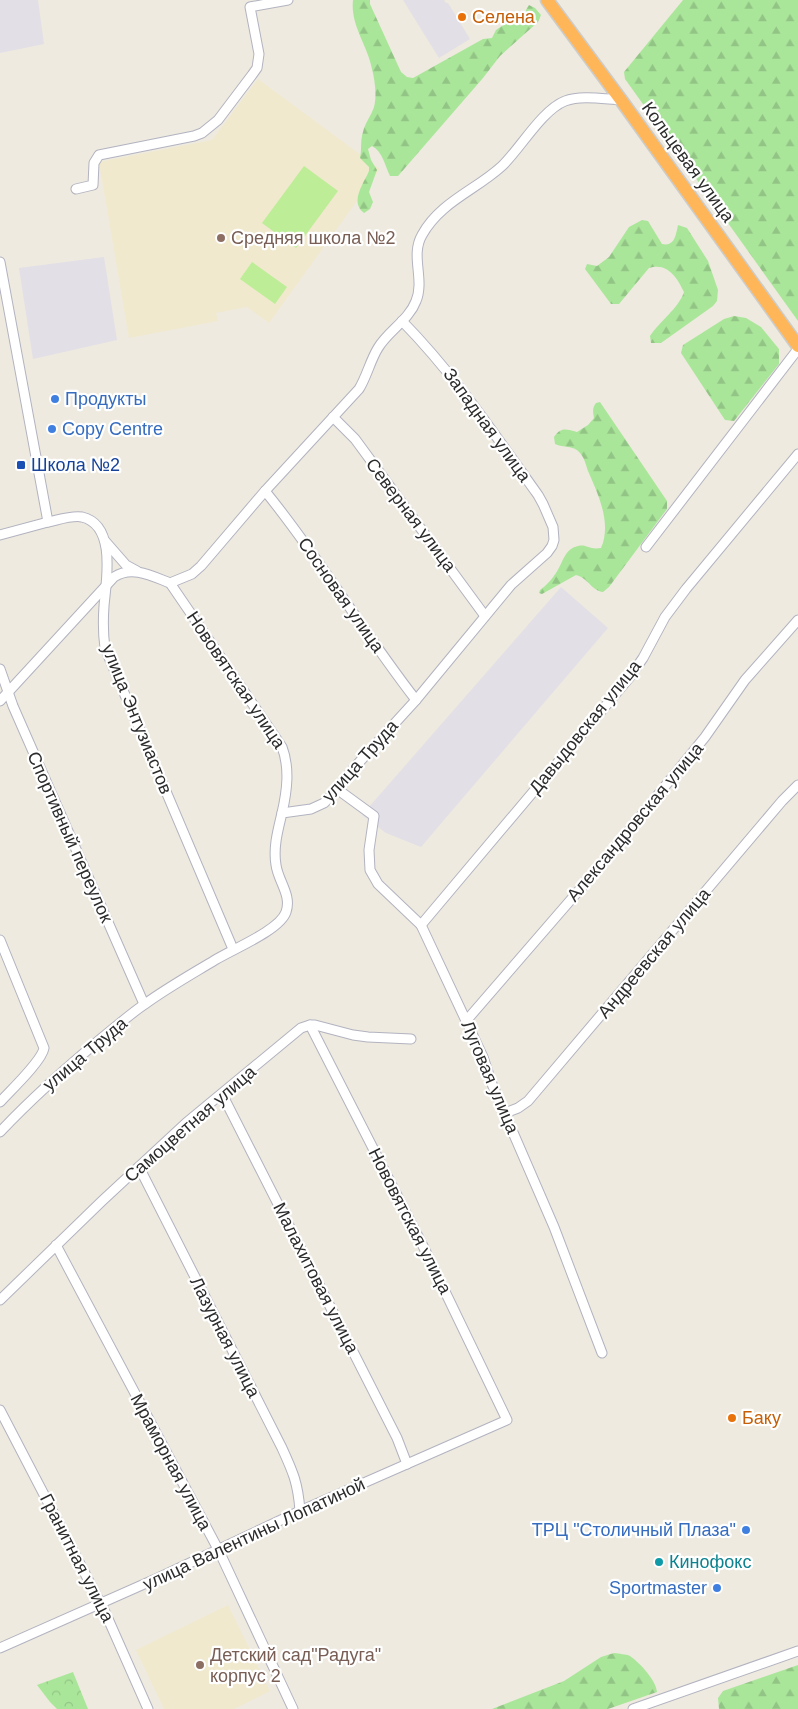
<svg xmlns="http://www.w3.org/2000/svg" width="798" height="1709" viewBox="0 0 798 1709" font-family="Arial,sans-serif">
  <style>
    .industrial { fill: #e2dfe7 }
    .education { fill: #f0e9ce }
    .forest { fill: url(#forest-firs) }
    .park { fill: url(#park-crowns) }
    .pitch { fill: #bded96 }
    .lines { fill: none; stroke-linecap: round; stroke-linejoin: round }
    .minor-casing { stroke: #b2b3c0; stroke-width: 11 }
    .highway-casing { stroke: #ccc; stroke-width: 15 }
    .minor { stroke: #fff; stroke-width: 9 }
    .highway { stroke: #ffb659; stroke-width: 12 }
    .food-dot { fill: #e8710a; stroke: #fff; stroke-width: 2 }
    .education-dot { fill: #8d6e63; stroke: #fff; stroke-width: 2 }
    .shop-dot { fill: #3f7fe0; stroke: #fff; stroke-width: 2 }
    .transit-dot { fill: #1a4fb4; stroke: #fff; stroke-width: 2 }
    .culture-dot { fill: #0f9aa8; stroke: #fff; stroke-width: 2 }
    .labels { text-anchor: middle; stroke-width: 4.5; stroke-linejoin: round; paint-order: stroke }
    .food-label { font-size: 18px; fill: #c56008; stroke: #fff; text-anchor: start }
    .street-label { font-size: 18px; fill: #2c2c2c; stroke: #fff }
    .education-label { font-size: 18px; fill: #785e54; stroke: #fff; text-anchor: start }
    .shop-label { font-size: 18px; fill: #366cbe; stroke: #fff; text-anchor: start }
    .transit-label { font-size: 18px; fill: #164399; stroke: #fff; text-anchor: start }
    .culture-label { font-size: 18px; fill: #0d838f; stroke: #fff; text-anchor: start }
  </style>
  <defs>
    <pattern id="forest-firs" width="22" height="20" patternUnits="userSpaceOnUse" patternTransform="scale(1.25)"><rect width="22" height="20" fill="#aae69a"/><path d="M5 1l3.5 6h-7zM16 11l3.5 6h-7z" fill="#92c585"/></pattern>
    <pattern id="park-crowns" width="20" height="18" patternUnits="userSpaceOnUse" patternTransform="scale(1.25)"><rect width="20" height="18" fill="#aae69a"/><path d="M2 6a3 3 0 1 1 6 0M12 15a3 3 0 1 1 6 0" fill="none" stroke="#92c585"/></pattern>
  </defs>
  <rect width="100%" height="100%" fill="#eeeadf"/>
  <g class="industrial">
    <polygon points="0,0 38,0 44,44 0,53"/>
    <polygon points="403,0 444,0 446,3 448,3 470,39 439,58"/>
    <polygon points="104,257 117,340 33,359 19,268"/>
    <polygon points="561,587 608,628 421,847 386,833 362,815"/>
  </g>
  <g class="education">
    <polygon points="258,79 380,169 269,323 247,307 216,313 218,321 129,338 99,162 212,140"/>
    <polygon points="228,1605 270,1691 234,1709 164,1709 136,1650"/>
  </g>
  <g class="forest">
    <path d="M 353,0 L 370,0 L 370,4 L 401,72 L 407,77 L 413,78 L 483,39 L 492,38 L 496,30 L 515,17 L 521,19 L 526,16 L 526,10 L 529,5 L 535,8 L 541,15 L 538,22 L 500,56 L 483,78 L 398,176 L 390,176 C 385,166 383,152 372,146 L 368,149 L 371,160 L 377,170 L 369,192 L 373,202 L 370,209 L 364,213 C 349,202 364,183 369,171 L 369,167 L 360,158 C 362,150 360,141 363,132 C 365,123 371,116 374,107 C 377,96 375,81 372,69 C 368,46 350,25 353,0 Z"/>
    <polygon points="683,0 798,0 798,321 625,79 624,72"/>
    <path d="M 642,220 L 648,221 L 662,244 C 675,247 676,234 678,225 L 687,228 L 708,261 L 718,290 L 717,301 L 713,306 L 661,343 L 651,343 L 650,336 C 660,321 678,309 684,292 C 677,277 667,262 649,268 L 619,304 L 611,304 L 585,269 L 587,264 L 597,266 L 609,257 L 629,227 Z"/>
    <polygon points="734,316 746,318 761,327 779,349 779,364 734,421 725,420 681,353 683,345 724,319"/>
    <path d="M 600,402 L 667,501 L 667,509 L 609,587 L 603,592 C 592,591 588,578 576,575 L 542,594 L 539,593 L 540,590 C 547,585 551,580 556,573 C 563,563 564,549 578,546 C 587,544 589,550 601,548 C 612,523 598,494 588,471 C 586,465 584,457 580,453 C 574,445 563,448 555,444 L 554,437 C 561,427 566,429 577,432 L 588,425 L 594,418 C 593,412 592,408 596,403 Z"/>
    <path d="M 614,1653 C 619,1654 626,1654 630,1656 C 640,1663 656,1680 657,1692 L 608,1709 L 492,1709 L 564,1681 L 601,1657 Z"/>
    <polygon points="798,1665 798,1709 719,1709 718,1698 723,1691"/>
  </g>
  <polygon class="park" points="73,1672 88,1709 57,1709 50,1702 37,1685"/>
  <g class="pitch">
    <polygon points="304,166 338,191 296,248 262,223"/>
    <polygon points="252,262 287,287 275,304 240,279"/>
  </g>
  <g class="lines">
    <g class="minor-casing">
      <g id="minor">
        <polyline points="76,189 93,185 94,163 99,155 194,136 202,133 218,120 252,75 257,68 259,54 250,7 288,0"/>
        <path d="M 0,262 L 48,522 C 58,520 72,515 82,517 C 117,525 106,582 104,606 C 103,620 103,634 105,648 L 233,949"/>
        <polyline points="333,417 355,439 485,616"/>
        <path d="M 265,491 C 319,557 363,632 416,700"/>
        <polyline points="0,535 48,522"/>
        <polyline points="105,541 126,565 137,571"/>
        <polyline points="646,547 798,349"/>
        <path d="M 170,583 L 282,747 C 290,768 287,791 282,813"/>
        <polyline points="0,669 13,706 144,1004"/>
        <path d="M 0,701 L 114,577 C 132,565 152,576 170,583 L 192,574 L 201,566 L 265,491 L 359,389 C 367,376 370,361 378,348 C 388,331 409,320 416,301 C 425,279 410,256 422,235 C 440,202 476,190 502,166 C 520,149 542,110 565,101 C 581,95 603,99 621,100"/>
        <polyline points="337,789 374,816 369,850 370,870 378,884 421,925 483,1057 492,1084 554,1227 602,1353"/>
        <polyline points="421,925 629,678 643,658 665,617 686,589 798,454"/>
        <path d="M 0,940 L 44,1048 C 42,1061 10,1091 0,1102"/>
        <polyline points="466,1021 600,866 705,737 745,680 798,620"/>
        <polyline points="222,1094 397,1438 407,1464"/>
        <polyline points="505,1113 518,1108 528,1101 782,801 798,785"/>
        <path d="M 0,1132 C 32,1098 67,1067 103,1037 C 117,1026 130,1014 145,1004 C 167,988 192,974 215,960 C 233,949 280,930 286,912 C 292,895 278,881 276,865 C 273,847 278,830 282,813 L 311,809 L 324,803 L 329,798 L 353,769 L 416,700 L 511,585 L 547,553 L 552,546 L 554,540 L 553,527 L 543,504 L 538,495 C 495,435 454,374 402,321"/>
        <path d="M 139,1167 L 282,1448 C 293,1472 298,1483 300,1511"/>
        <polyline points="56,1245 219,1551 293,1709"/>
        <polyline points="0,1300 102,1201 186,1123 301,1028 310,1025 315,1025 353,1035 368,1037 411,1039"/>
        <polyline points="0,1410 105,1612 148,1709"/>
        <polyline points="0,1648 160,1577 300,1511 507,1420 424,1248 310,1025"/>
        <polyline points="633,1709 798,1651"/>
      </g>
    </g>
    <g class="highway-casing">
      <polyline id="highway" points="547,0 621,100 798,346"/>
    </g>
    <use href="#minor" class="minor"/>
    <use href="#highway" class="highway"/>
  </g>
  <g class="food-dot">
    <circle cx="462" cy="17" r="5"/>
    <circle cx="732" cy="1418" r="5"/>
  </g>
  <g class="education-dot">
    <circle cx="221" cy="238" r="5"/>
    <circle cx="200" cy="1665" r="5"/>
  </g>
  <g class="shop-dot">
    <circle cx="55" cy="399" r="5"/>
    <circle cx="52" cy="429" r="5"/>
    <circle cx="746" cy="1530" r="5"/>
    <circle cx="717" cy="1588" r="5"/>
  </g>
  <rect class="transit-dot" x="16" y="460" width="10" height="10" rx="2.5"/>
  <circle class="culture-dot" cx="659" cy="1562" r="5"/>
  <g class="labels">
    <g class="food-label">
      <text x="472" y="23">Селена</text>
      <text x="742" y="1424">Баку</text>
    </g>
    <g class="street-label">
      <text transform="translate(688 162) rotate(54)" y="6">Кольцевая улица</text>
      <text transform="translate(487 425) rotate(54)" y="6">Западная улица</text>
      <text transform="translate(411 515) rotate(53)" y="6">Северная улица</text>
      <text transform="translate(341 595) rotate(55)" y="6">Сосновая улица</text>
      <text transform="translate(236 680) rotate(56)" y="6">Нововятская улица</text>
      <text transform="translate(137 719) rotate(68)" y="6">улица Энтузиастов</text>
      <text transform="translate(585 727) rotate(-51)" y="6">Давыдовская улица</text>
      <text transform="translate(360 761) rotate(-48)" y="6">улица Труда</text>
      <text transform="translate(635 822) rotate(-50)" y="6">Александровская улица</text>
      <text transform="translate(70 837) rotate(66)" y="6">Спортивный переулок</text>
      <text transform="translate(654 953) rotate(-50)" y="6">Андреевская улица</text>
      <text transform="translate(85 1054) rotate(-40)" y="6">улица Труда</text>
      <text transform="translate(490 1077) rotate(67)" y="6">Луговая улица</text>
      <text transform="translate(190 1124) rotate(-41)" y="6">Самоцветная улица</text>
      <text transform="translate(410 1221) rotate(63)" y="6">Нововятская улица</text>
      <text transform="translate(316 1278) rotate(63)" y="6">Малахитовая улица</text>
      <text transform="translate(225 1337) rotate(63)" y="6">Лазурная улица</text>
      <text transform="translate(171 1462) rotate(62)" y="6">Мраморная улица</text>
      <text transform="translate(254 1534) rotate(-25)" y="6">улица Валентины Лопатиной</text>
      <text transform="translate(77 1558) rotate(63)" y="6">Гранитная улица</text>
    </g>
    <g class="education-label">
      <text x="231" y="244">Средняя школа №2</text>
      <text x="210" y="1661">Детский сад"Радуга"<tspan x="210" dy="21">корпус 2</tspan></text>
    </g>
    <g class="shop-label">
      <text x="65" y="405">Продукты</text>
      <text x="62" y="435">Copy Centre</text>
      <text x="736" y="1536" text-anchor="end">ТРЦ "Столичный Плаза"</text>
      <text x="707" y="1594" text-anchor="end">Sportmaster</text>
    </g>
    <g class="transit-label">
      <text x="31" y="471">Школа №2</text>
    </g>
    <g class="culture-label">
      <text x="669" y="1568">Кинофокс</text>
    </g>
  </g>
</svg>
